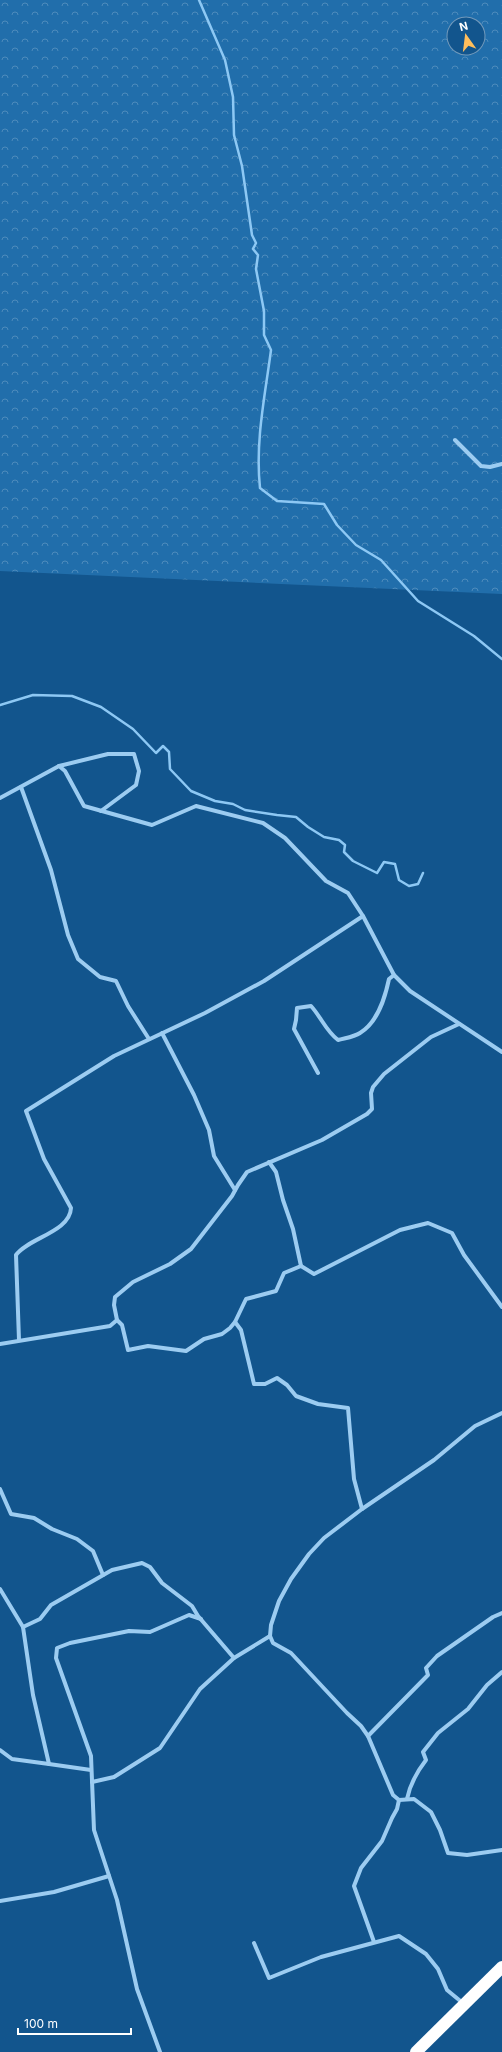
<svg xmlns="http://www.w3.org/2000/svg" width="502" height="2052" viewBox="0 0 502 2052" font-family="Inter,sans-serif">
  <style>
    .forest { fill: url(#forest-crowns); fill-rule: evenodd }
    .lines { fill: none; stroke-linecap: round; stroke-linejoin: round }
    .stream { stroke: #8dc8f4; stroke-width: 2.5 }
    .street { stroke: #9cccf1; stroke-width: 4 }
    .highway { stroke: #fff; stroke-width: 12 }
  </style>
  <defs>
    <pattern id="forest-crowns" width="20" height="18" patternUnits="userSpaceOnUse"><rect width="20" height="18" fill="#216eab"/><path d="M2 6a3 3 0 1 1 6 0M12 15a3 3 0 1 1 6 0" fill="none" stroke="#4d8bbc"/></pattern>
  </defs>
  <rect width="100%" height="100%" fill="#12558d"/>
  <path class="forest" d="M 0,0 L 502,0 L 502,594 L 0,571 ZM 454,24 L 478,24 L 478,48 L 454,48 Z"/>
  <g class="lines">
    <g class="stream">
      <path d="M 199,0 L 225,60 L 233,97 L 234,135 L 242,166 L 252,235 L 256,243 L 253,249 L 258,255 L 256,269 L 264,311 L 264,335 L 271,350 C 265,396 255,442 260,488 L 277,501 L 324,504 L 337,525 L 356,545 L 381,560 L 418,601 L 474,636 L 502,659"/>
      <polyline points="0,705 33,695 72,696 101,707 133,729 156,753 163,746 169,752 170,769 191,791 215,801 233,804 245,810 277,815 296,817 308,827 324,837 339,840 345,845 344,852 353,861 377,873 384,862 395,864 399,880 409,886 418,884 423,873"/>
    </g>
    <g class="street">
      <polyline points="455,440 481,466 490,467 502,464"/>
      <polyline points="59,766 108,754 134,754 139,771 136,785 101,811"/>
      <polyline points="21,787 51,870 68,935 78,959 100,977 116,981 128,1006 149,1039"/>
      <polyline points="0,798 59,766 65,771 84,806 152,825 196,806 263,823 285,838 326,881 348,893 363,916 394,975 410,991 502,1052"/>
      <polyline points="162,1033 194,1095 209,1130 214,1156 235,1190"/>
      <path d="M 318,1073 L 294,1029 L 296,1020 L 297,1008 L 311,1006 C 321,1017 326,1031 338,1040 C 345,1038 354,1037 360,1033 C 378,1022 385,998 389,979 L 394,975"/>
      <polyline points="301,1266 314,1274 400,1230 428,1223 452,1233 464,1255 502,1307"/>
      <polyline points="117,1320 122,1325 128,1350 148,1346 186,1351 204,1339 222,1334 230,1328 235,1322 246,1299 276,1291 284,1273 301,1266 293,1229 283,1200 276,1172 269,1162"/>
      <polyline points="235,1322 241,1330 254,1384 265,1384 277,1378 287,1385 296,1396 318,1404 348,1408 354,1479 362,1509"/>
      <path d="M 19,1340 L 16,1255 C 28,1238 70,1232 71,1208 L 44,1159 L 26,1111 L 114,1056 L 205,1013 L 264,981 L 363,916"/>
      <polyline points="0,1344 110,1326 117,1320 114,1305 115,1297 133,1282 170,1264 191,1249 232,1196 238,1185 247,1172 322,1140 367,1114 372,1109 371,1093 373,1087 384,1074 431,1037 459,1024"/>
      <polyline points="502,1413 475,1426 434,1460 362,1509 324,1538 309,1554 291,1579 279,1601 271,1625 270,1636 273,1643 291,1653 347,1713 361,1726 368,1736 393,1795 399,1800 414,1799 431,1812 440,1830 448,1853 467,1855 502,1850"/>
      <polyline points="0,1489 11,1514 34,1518 52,1529 77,1539 93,1551 103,1575"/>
      <polyline points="0,1589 23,1627 33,1695 49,1764 91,1770"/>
      <polyline points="23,1627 40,1619 51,1605 112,1570 142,1563 150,1567 162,1583 192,1606 198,1616 234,1658"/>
      <polyline points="368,1736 428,1675 426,1668 437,1656 493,1617 502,1613"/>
      <polyline points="0,1750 12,1759 49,1764"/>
      <polyline points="92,1782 114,1777 160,1748 200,1689 234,1658 270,1636"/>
      <path d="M 407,1799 C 410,1784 416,1773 426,1760 L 423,1752 L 438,1733 L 468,1709 L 487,1685 L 502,1672"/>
      <polyline points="0,1901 54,1892 109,1876"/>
      <polyline points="374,1942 354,1886 361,1868 382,1841 392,1818 397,1809 399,1800"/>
      <polyline points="254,1943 269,1978 321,1957 399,1936 426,1954 438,1969 447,1990 464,2004"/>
      <polyline points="160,2052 137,1989 117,1900 94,1830 91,1756 56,1658 57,1648 70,1643 129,1631 150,1632 189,1615 201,1619"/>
    </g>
    <polyline class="highway" points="416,2052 502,1967"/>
  </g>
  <g transform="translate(466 36) rotate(346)"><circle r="19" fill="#12558d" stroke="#7199bb"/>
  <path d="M0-3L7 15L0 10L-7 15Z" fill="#ffbe5c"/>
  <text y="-6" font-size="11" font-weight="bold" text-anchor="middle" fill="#ffffff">N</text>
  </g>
  <path d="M18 2028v6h113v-6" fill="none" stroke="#ffffff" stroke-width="2"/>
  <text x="24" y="2028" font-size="12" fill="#ffffff" stroke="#12558d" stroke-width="3" paint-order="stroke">100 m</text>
</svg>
